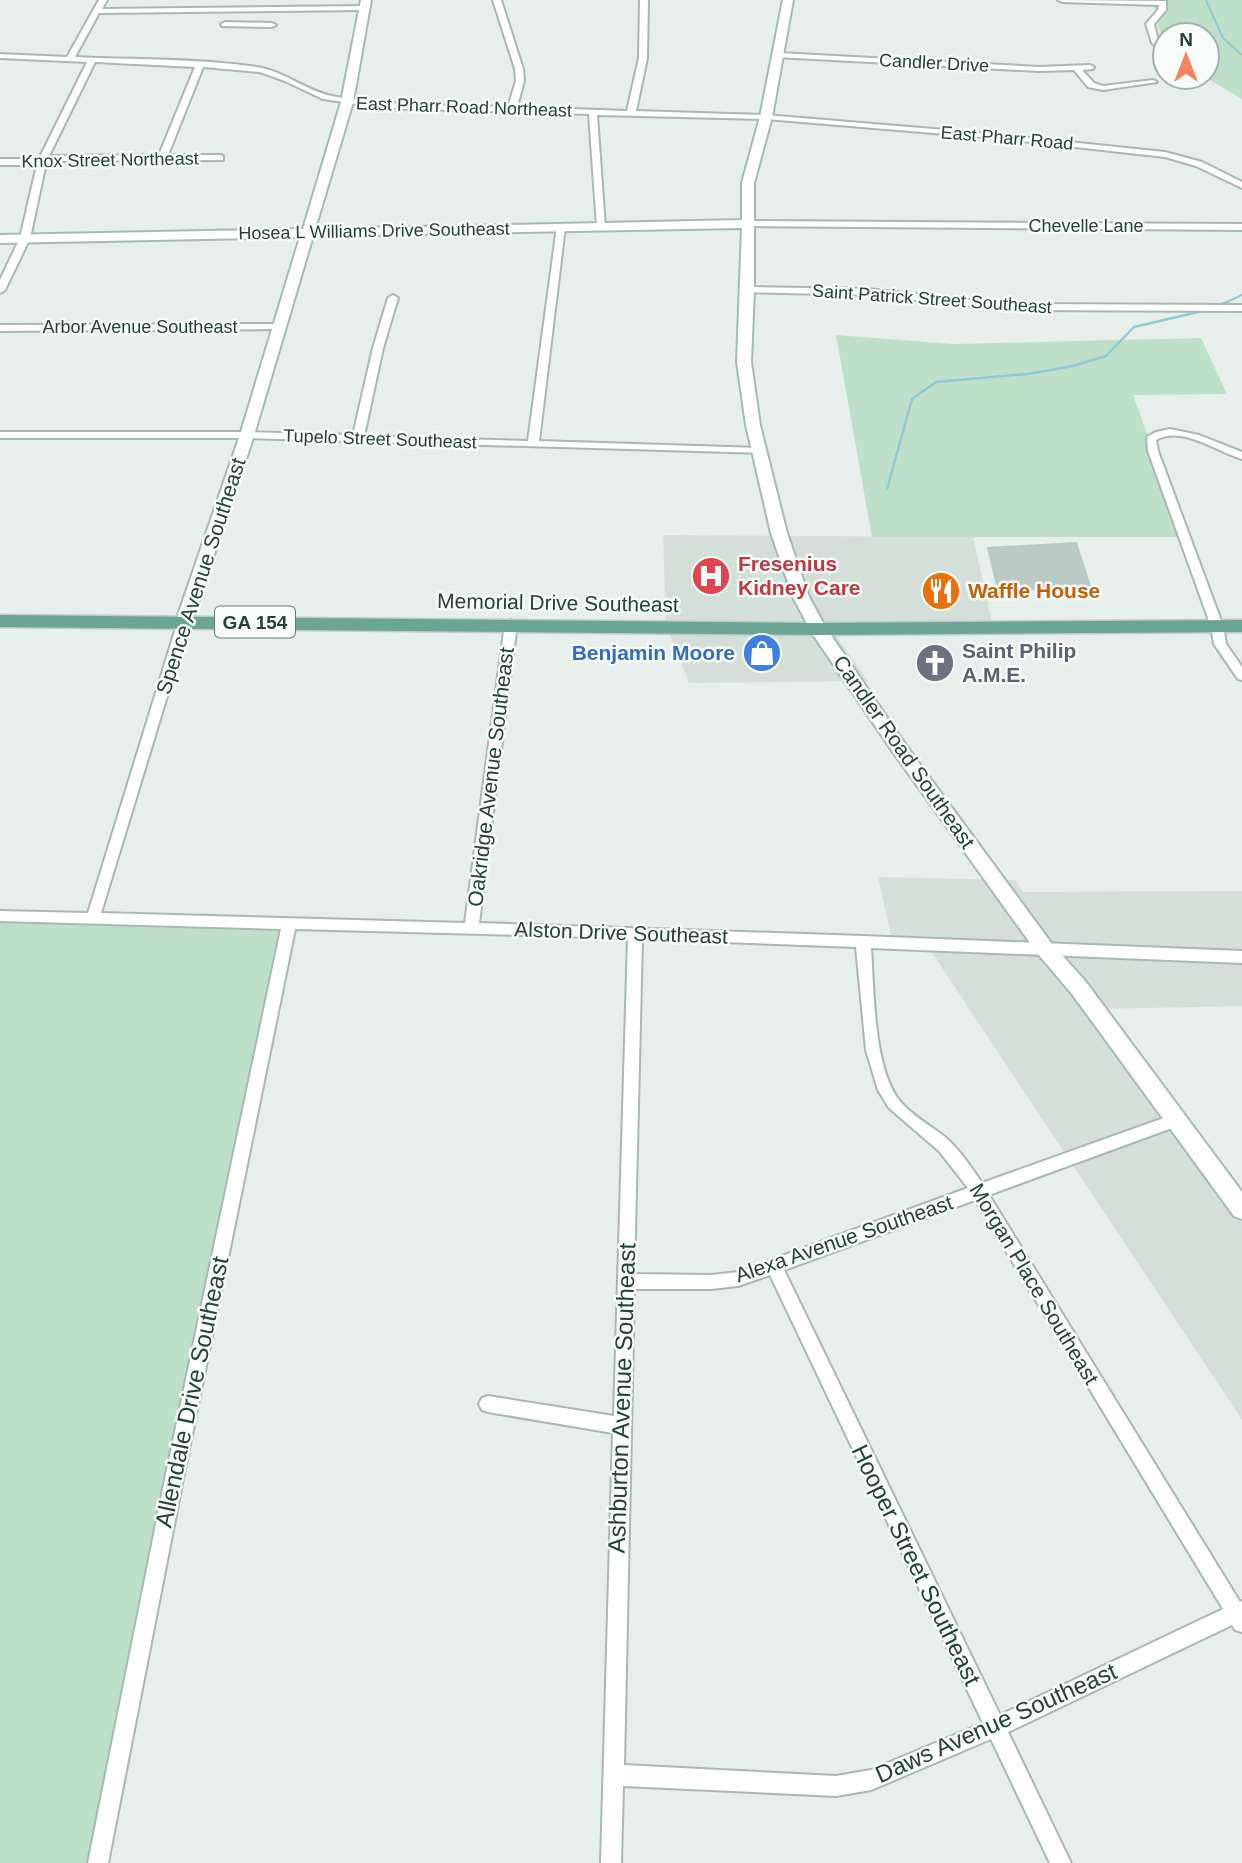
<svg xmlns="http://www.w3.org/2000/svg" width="1242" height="1863" viewBox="0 0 1242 1863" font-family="Arial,sans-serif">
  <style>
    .built { fill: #d4dfda }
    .green { fill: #bfe0c8 }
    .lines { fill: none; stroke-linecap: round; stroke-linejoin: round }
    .stream-far1 { stroke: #8ec9d4; stroke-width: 2 }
    .stream { stroke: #8ec9d4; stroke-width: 2.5 }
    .building { fill: #bbcac4; stroke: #b8c9c2; stroke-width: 2 }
    .street-casing { stroke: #a8b8b2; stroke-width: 4 }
    .secondary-casing { stroke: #a4bbb3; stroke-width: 4 }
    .primary-casing { stroke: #c2cac8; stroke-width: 3 }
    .street { fill: #fff; fill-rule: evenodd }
    .secondary { fill: #fff; fill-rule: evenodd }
    .primary { fill: #6aa596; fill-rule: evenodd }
    .labels { text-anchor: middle; stroke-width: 5; stroke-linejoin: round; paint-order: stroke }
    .far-street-label { font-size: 18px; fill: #24423a; stroke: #f7fbf9 }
    .shield { fill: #f7fbf9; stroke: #637a73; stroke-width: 2 }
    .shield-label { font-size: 19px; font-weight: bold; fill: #24423a }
    .health-label { font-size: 21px; font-weight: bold; fill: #be3a42; stroke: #f7fbf9; text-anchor: start }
    .street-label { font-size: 21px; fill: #24423a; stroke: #f7fbf9 }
    .food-label { font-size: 21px; font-weight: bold; fill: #c56008; stroke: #f7fbf9; text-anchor: start }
    .worship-label { font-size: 21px; font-weight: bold; fill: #5b616d; stroke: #f7fbf9; text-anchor: start }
    .shop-label { font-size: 21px; font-weight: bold; fill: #366cbe; stroke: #f7fbf9; text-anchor: end }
    .near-street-label { font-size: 24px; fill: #24423a; stroke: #f7fbf9 }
  </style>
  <rect width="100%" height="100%" fill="#e6efeb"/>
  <g class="built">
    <polygon points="663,535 973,537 993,627 835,634 868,681 689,683 666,625"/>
    <polygon points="878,877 1015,880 1023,892 1242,891 1242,1006 1096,1009 1242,1203 1242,1420 923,939 892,940"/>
  </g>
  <g class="green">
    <path d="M 1153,0 L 1242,0 L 1242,99 L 1205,77 L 1207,35 L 1165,35 L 1165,44 C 1158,32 1156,14 1153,0 Z"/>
    <polygon points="836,335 953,344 1201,338 1227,394 1133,395 1185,537 872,537"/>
    <polygon points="0,921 291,926 98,1863 0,1863"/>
  </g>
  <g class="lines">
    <g class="stream-far1">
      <polyline points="1206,0 1223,38 1242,55"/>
      <polyline points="1223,304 1242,295"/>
    </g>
    <g class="stream">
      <polyline points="1218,306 1227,302"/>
      <polyline points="887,489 912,399 936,382 1028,374 1073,366 1106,356 1134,327 1207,310"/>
    </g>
  </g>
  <polygon class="building" points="1076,543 1091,589 998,589 988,548"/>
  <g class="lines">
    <g class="street-casing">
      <g id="street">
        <path d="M 99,0 L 107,0 L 102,9 L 364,6 L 368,8 L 364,10 L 99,13 L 75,57 C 135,60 197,58 257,67 C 284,71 306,91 332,96 C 390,107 450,105 508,107 L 516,81 L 515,69 L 493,0 L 501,0 L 523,69 L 524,81 L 517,107 L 627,111 L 639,58 L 640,0 L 648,0 L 647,58 L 636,111 L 766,115 L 993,134 L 1165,152 L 1202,162 L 1242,182 L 1242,188 L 1196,166 L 1165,157 L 993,138 L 766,119 L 597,115 L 605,227 L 601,230 L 597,227 L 589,114 L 383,108 L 323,99 L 285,81 L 260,72 L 203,67 L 168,155 L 220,155 L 223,156 L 223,160 L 53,161 L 46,163 L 30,238 L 5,290 L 0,293 L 0,280 L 20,238 L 37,165 L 0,165 L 0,159 L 39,159 L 87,62 L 0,58 L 0,54 L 67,57 ZM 95,62 L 195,67 L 159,155 L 49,156 Z"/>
        <polygon points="1058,0 1166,1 1166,10 1154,24 1158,40 1165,48 1165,54 1152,43 1146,24 1158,10 1159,5 1062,2"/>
        <polygon points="225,22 272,23 276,25 272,27 222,26 221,24"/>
        <polygon points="779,53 1039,67 1090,65 1094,67 1093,69 1082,70 1094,83 1103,86 1153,80 1157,82 1103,90 1088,87 1074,70 1039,71 776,57 776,53"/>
        <polygon points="748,221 1242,224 1242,230 745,226 744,224"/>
        <polygon points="561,224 565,227 539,441 760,448 764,449 764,453 247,438 0,438 0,432 247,432 353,435 373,348 388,298 393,295 398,298 383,348 364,436 528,441 557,227"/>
        <polygon points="748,287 868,289 1010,304 1242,305 1242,311 1010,310 868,295 745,292 743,290"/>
        <polygon points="283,324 285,326 280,329 0,331 0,325"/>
        <path d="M 1170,429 L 1199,435 L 1242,452 L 1242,459 C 1217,452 1182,425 1156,440 L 1158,451 L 1223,626 L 1226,644 L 1242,667 L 1242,680 L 1238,679 L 1214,644 L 1211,626 L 1148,451 L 1147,437 L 1156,432 Z"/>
        <path d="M 184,617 L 190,621 L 101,913 L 465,923 L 505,624 L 511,620 L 517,624 L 479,923 L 863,936 L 1242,951 L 1242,963 L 871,948 C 874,989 873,1066 899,1100 C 911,1115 930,1125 945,1137 C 960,1150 971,1167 982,1183 L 1175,1114 L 1180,1115 L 1183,1120 L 1180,1125 L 989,1195 L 1240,1602 L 1242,1601 L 1242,1632 L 1235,1630 L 1232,1625 L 1008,1732 L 1071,1863 L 1050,1863 L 991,1739 L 871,1790 L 836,1796 L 623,1786 L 621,1863 L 601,1863 L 613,1433 L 488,1412 L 482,1410 L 479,1404 L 482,1398 L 488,1396 L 614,1416 L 628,938 L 295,929 L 183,1479 L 108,1863 L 88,1863 L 165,1479 L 281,929 L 0,921 L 0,911 L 88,913 L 178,621 ZM 642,939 L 856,947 L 866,1050 L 878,1090 L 889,1108 L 939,1151 L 968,1188 L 738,1272 L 711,1275 L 634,1274 ZM 975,1200 L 1223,1609 L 1000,1715 L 784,1270 ZM 770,1275 L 983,1723 L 871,1770 L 836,1776 L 624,1765 L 634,1289 L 711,1289 L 738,1286 Z"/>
      </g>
    </g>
    <g class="secondary-casing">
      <polygon id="secondary" points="361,0 371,0 353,102 315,229 742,220 742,183 760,117 783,0 793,0 772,117 754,183 754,290 751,362 760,425 787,533 809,597 826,628 905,744 1052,944 1086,982 1242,1192 1242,1219 1234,1216 1072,994 1038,954 893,752 812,633 793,597 771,533 746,425 737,362 742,228 313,236 254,435 192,621 190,625 178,625 176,621 240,435 300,237 0,243 0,235 303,229 341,102"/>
    </g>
    <g class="primary-casing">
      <polygon id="primary" points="0,615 818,623 1242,620 1242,632 818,635 0,627"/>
    </g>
    <use href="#street" class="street"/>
    <use href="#secondary" class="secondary"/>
    <use href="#primary" class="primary"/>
  </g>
  <defs>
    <g id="hospital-disc" transform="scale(2.0125)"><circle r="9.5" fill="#e0444e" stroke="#f7fbf9"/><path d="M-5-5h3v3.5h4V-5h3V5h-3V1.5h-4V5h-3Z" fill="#fff"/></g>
    <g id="restaurant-disc" transform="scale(2.0125)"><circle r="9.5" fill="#e8710a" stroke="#f7fbf9"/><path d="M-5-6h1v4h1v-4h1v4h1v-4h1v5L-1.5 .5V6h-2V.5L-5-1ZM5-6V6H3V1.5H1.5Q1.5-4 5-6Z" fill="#fff"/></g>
    <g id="shop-disc" transform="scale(2.0125)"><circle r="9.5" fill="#3f7fe0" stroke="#f7fbf9"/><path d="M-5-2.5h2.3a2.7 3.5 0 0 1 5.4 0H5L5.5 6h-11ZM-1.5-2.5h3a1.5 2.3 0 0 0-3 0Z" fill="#fff"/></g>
    <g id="church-disc" transform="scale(2.0125)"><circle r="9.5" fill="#6b7280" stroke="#f7fbf9"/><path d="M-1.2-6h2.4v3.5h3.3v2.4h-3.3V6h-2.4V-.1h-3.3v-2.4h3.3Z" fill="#fff"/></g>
  </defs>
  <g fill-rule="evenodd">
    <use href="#hospital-disc" x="711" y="576"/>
    <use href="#restaurant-disc" x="941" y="591"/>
    <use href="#shop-disc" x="762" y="653"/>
    <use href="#church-disc" x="935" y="663"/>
  </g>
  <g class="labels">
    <g class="far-street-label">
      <text transform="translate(934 63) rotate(3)" y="6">Candler Drive</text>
      <text transform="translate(464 107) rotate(2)" y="6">East Pharr Road Northeast</text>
      <text transform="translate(1007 138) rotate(5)" y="6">East Pharr Road</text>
      <text transform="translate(110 160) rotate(-1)" y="6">Knox Street Northeast</text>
      <text x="1086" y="232">Chevelle Lane</text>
      <text transform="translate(374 231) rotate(-1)" y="6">Hosea L Williams Drive Southeast</text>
      <text transform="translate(932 299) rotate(4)" y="6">Saint Patrick Street Southeast</text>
      <text x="140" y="333">Arbor Avenue Southeast</text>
      <text transform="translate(380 439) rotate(2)" y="6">Tupelo Street Southeast</text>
    </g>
    <rect class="shield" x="215" y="606.5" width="80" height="31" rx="5"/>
    <g class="shield-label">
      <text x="255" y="629">GA 154</text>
    </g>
    <g class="health-label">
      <text x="738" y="571">Fresenius<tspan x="738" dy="24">Kidney Care</tspan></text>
    </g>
    <g class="street-label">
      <text transform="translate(201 576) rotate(-72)" y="7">Spence Avenue Southeast</text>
      <text transform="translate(558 603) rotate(1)" y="7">Memorial Drive Southeast</text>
      <text transform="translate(904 752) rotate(55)" y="7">Candler Road Southeast</text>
      <text transform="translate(491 777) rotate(-83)" y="7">Oakridge Avenue Southeast</text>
      <text transform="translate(621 933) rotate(2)" y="7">Alston Drive Southeast</text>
      <text transform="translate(844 1239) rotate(-19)" y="7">Alexa Avenue Southeast</text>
      <text transform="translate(1034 1284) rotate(59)" y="7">Morgan Place Southeast</text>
    </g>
    <g class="food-label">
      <text x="968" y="598">Waffle House</text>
    </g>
    <g class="worship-label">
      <text x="962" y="658">Saint Philip<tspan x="962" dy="24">A.M.E.</tspan></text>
    </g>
    <g class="shop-label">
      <text x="735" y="660">Benjamin Moore</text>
    </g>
    <g class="near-street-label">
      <text transform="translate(192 1392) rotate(-78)" y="8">Allendale Drive Southeast</text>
      <text transform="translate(622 1398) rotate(-88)" y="8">Ashburton Avenue Southeast</text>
      <text transform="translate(916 1565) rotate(64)" y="8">Hooper Street Southeast</text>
      <text transform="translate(996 1723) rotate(-24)" y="8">Daws Avenue Southeast</text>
    </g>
  </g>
  <g transform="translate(1186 56)"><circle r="33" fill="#f7fbf9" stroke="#a3b1ad" stroke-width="2"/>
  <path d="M0-5L12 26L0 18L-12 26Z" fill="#f4845f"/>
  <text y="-10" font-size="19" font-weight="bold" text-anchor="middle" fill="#24423a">N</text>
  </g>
</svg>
